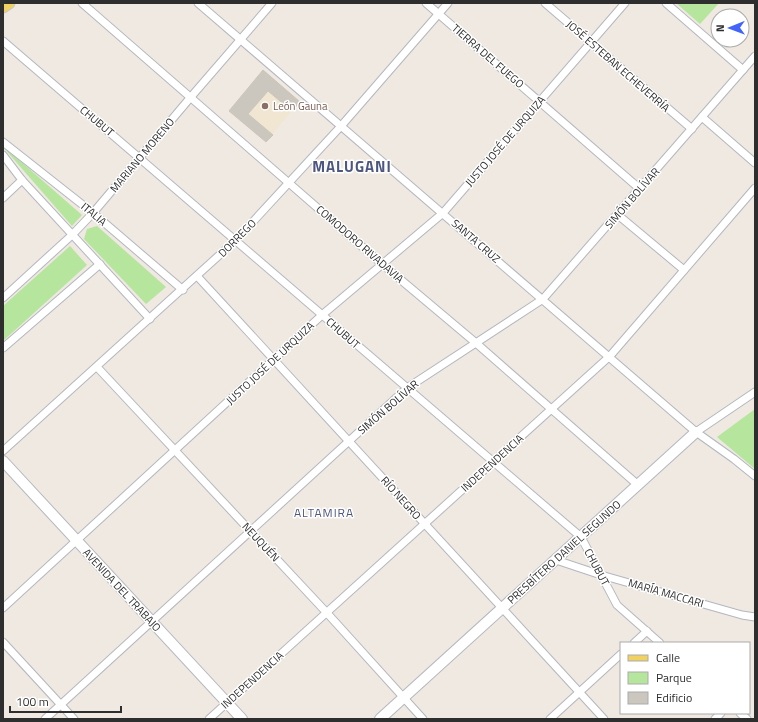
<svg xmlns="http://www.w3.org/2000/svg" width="758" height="722" viewBox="0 0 758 722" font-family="'Titillium Web',sans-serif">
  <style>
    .education { fill: #f0e6d1 }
    .green { fill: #b6e59e }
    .building { fill: #cbc7bf; stroke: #cbc5ba }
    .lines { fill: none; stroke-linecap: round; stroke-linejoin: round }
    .street-casing { stroke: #b4b7c1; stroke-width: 9 }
    .secondary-casing { stroke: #b4b7c1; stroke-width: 12 }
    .primary-casing { stroke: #c9c9c9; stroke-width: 13 }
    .street { stroke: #fff; stroke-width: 7 }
    .secondary { stroke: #fff; stroke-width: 10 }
    .primary { stroke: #f2d163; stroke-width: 11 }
    .education-dot { fill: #8d6e63; stroke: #fff; stroke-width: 1.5 }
    .labels { text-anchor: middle; stroke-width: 3; stroke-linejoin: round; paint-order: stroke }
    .street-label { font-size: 11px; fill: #2e2e2e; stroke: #fff }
    .education-label { font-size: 11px; fill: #785e54; stroke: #fff; text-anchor: start }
    .neighbourhood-label { font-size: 12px; letter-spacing: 1px; fill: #4d5680; stroke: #fff }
    .district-label { font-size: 15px; font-weight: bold; letter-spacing: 1px; fill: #4d5680; stroke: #fff }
  </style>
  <rect width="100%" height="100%" fill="#efe9e1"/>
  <polygon class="education" points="263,70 300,101 266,142 229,111"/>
  <g class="green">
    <polygon points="676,3 719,3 700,24"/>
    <polygon points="3,146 82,215 72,226 3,147"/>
    <polygon points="97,226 166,287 146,304 84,239 87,229"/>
    <polygon points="70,246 87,265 3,341 3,306"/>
    <polygon points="755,409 755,469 717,437"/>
  </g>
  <polygon class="building" points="263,70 300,102 292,111 268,91 248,114 273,135 266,142 229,111"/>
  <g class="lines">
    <g class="street-casing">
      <g id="street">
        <polyline points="82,3 382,264 476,343 638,485"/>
        <polyline points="198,3 696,432 734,459 755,476"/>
        <polyline points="426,3 640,189"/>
        <polyline points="545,3 692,129"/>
        <polyline points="666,3 743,70"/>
        <polyline points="3,41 581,537 617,605 660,643"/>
        <polyline points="702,117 755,163"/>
        <polyline points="3,142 93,213 183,290"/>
        <polyline points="3,155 22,180 150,319"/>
        <polyline points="3,198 22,180"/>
        <polyline points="618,215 684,270"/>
        <polyline points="197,276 604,719"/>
        <polyline points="3,298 72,235 93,213 190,98 272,3"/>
        <polyline points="3,348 100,264"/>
        <polyline points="97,367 327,613 423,719"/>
        <polyline points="696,432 755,392"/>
        <polyline points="3,451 236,240 342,125 448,3"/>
        <polyline points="556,560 601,575 742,615 755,617"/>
        <polyline points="3,608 322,315 443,213 625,3"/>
        <polyline points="3,642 74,719"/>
        <polyline points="634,643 647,631"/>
        <polyline points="740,713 747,719"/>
        <polyline points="45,719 407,388 543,299 755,56"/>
        <polyline points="209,719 610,356 755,188"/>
        <polyline points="550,719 621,654"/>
        <polyline points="715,719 721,713"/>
      </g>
    </g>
    <g class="secondary-casing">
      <g id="secondary">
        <polyline points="3,461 242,719"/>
        <polyline points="380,719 696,432"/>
      </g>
    </g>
    <g class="primary-casing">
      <polyline id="primary" points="3,7 9,3"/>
    </g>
    <use href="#street" class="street"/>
    <use href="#secondary" class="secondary"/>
    <use href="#primary" class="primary"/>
  </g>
  <circle class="education-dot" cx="265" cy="106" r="4"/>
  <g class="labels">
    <g class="street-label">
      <text transform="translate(488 56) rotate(41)" y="4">TIERRA DEL FUEGO</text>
      <text transform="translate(618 66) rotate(41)" y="4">JOSÉ ESTEBAN ECHEVERRÍA</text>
      <text transform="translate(97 121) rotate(40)" y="4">CHUBUT</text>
      <text transform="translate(505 141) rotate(-49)" y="4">JUSTO JOSÉ DE URQUIZA</text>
      <text transform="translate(142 155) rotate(-50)" y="4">MARIANO MORENO</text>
      <text transform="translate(632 198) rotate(-49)" y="4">SIMÓN BOLÍVAR</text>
      <text transform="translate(94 214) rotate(40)" y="4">ITALIA</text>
      <text transform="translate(237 238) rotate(-45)" y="4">DORREGO</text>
      <text transform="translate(476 241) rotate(41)" y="4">SANTA CRUZ</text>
      <text transform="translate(360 244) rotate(41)" y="4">COMODORO RIVADAVIA</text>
      <text transform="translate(343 333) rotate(41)" y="4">CHUBUT</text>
      <text transform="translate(270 363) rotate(-43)" y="4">JUSTO JOSÉ DE URQUIZA</text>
      <text transform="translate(388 407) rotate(-41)" y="4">SIMÓN BOLÍVAR</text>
      <text transform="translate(492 463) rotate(-42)" y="4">INDEPENDENCIA</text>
      <text transform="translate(401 498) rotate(48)" y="4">RÍO NEGRO</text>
      <text transform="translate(261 542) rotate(47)" y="4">NEUQUÉN</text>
      <text transform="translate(564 552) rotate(-42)" y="4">PRESBÍTERO DANIEL SEGUNDO</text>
      <text transform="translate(597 567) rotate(62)" y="4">CHUBUT</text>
      <text transform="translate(122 590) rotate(47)" y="4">AVENIDA DEL TRABAJO</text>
      <text transform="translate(666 593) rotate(16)" y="4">MARÍA MACCARI</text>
      <text transform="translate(252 680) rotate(-42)" y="4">INDEPENDENCIA</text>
    </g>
    <g class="education-label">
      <text x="273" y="110">León Gauna</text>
    </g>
    <g class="neighbourhood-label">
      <text x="324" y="517">ALTAMIRA</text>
    </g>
    <g class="district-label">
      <text x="352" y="172">MALUGANI</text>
    </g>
  </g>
  <rect width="758" height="722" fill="none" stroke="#2e2e2e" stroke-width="8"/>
  <rect x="620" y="642" width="130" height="72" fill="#ffffff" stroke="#ababab"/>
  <rect x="628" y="655" width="20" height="6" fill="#f2d163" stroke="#ababab"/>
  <text x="656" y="662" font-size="12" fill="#2e2e2e">Calle</text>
  <rect x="628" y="672" width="20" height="12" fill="#b6e59e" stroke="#ababab"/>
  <text x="656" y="682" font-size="12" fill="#2e2e2e">Parque</text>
  <rect x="628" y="692" width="20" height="12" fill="#cbc7bf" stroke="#ababab"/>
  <text x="656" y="702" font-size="12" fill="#2e2e2e">Edificio</text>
  <g transform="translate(730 28) rotate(269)"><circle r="19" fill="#ffffff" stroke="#ababab"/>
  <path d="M0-3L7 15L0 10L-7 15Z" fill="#4264fb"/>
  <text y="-6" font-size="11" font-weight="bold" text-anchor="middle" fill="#2e2e2e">N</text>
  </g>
  <path d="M10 706v6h111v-6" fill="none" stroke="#2e2e2e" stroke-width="2"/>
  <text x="16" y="706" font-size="12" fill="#2e2e2e" stroke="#ffffff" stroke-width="3" paint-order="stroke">100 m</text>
</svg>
